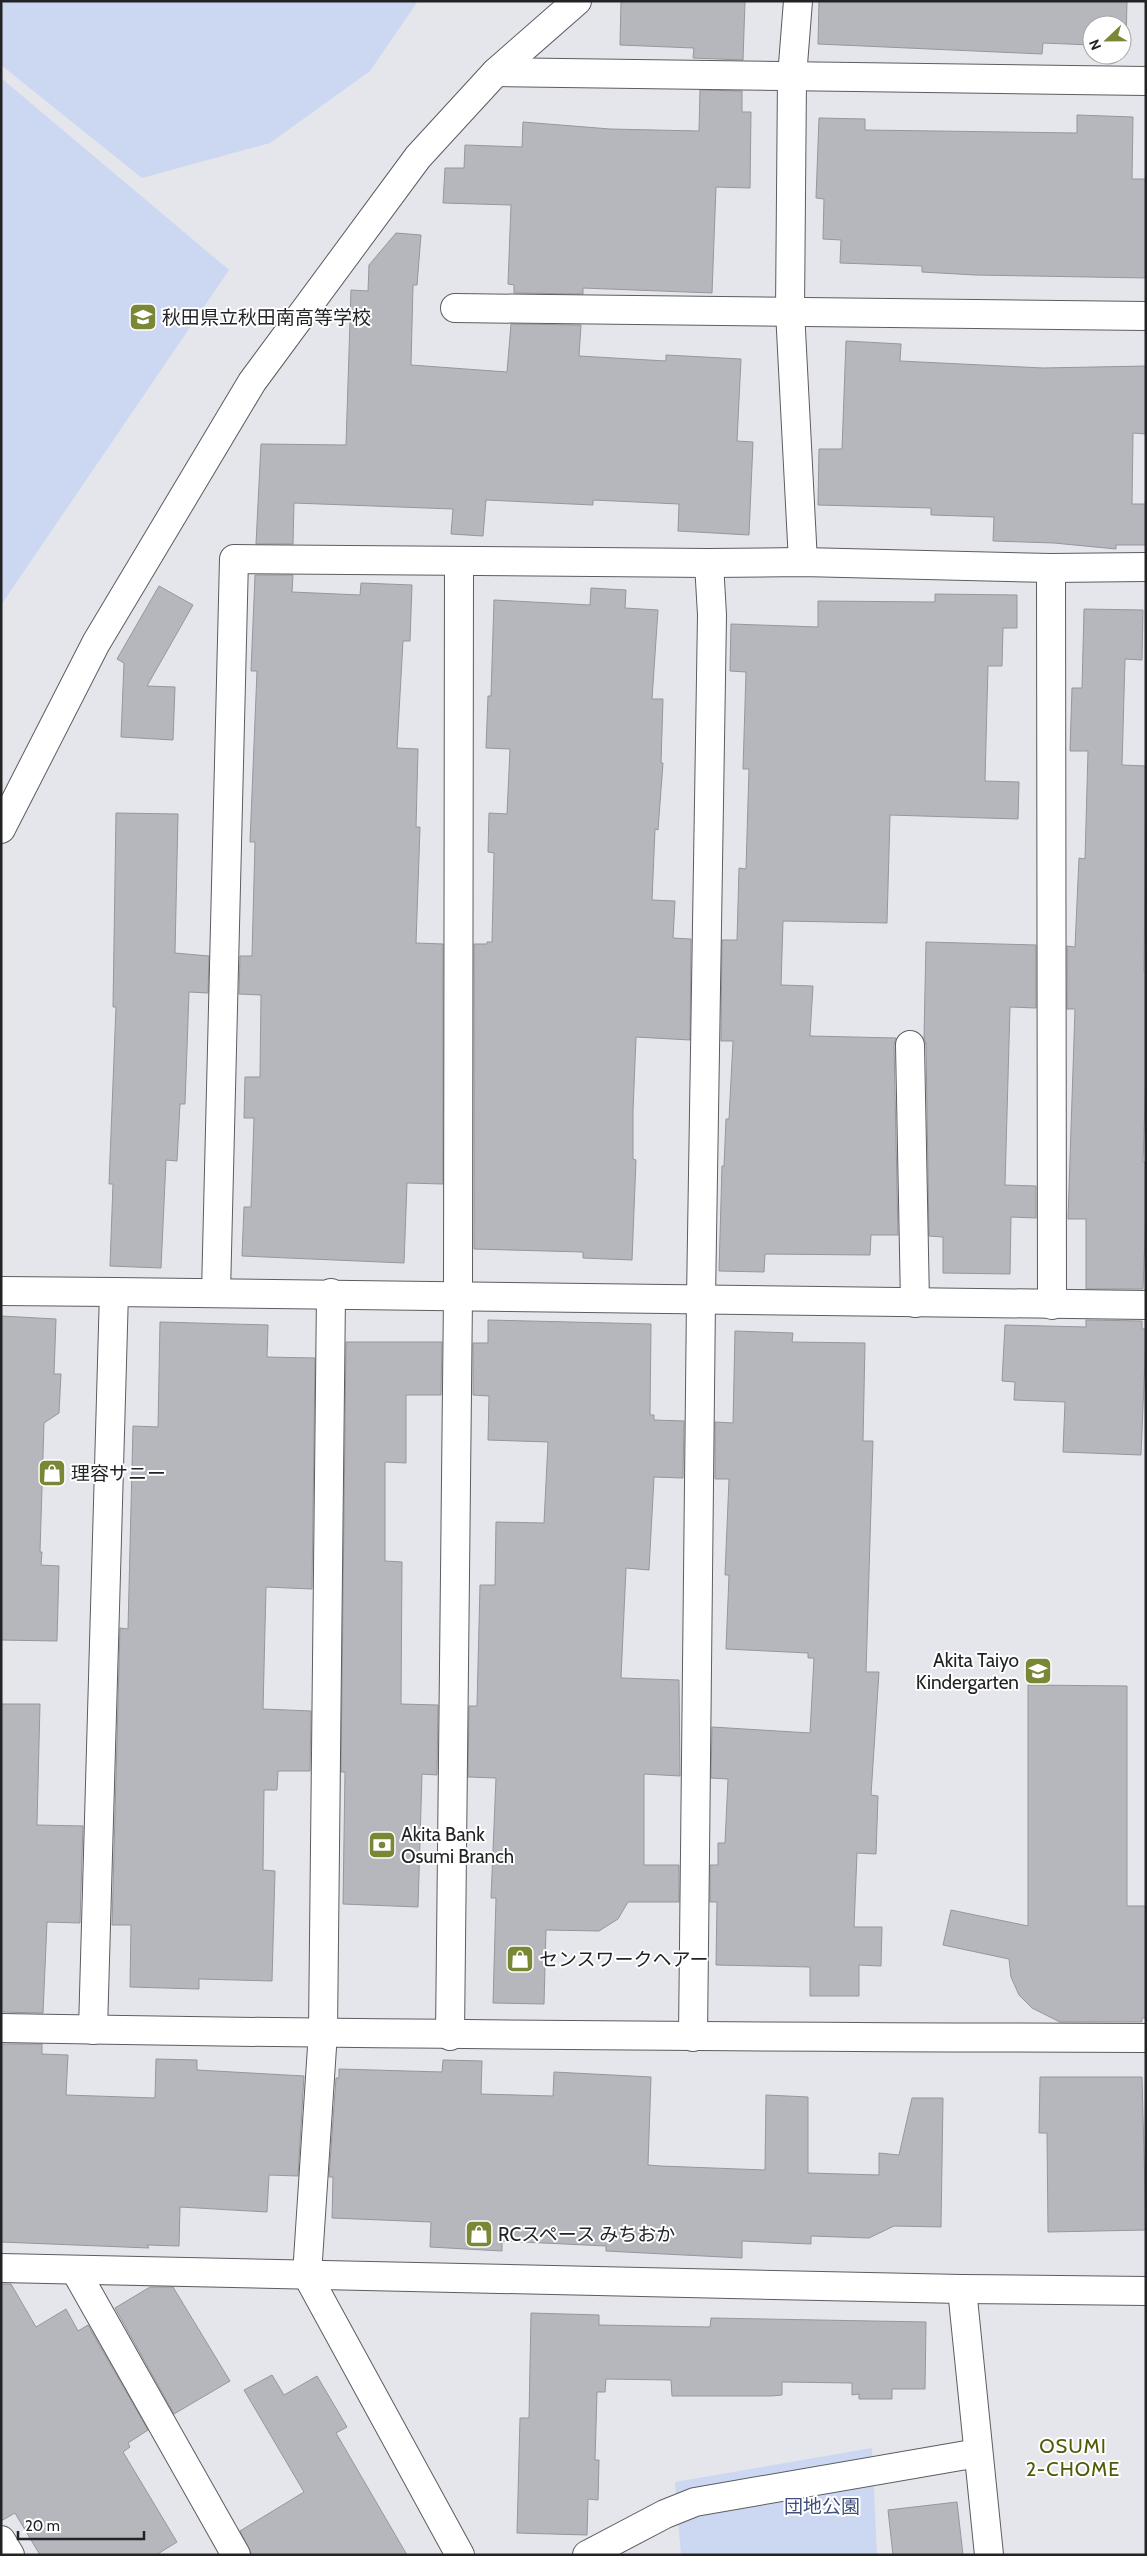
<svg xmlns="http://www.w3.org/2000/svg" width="1147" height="2556" viewBox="0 0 1147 2556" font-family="Cabin,'Noto Sans JP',sans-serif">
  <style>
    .green { fill: #ccd7f2 }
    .building { fill: #b5b7bc; stroke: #95979c }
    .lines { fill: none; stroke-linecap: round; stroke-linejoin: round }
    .minor-casing { stroke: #5b5d61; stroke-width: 30 }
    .minor { stroke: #fff; stroke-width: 28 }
    .labels { text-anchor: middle; stroke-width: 4; stroke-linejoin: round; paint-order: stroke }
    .poi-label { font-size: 19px; fill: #222325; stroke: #fff; text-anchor: start }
    .park-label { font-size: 19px; fill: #40507e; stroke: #fff }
    .neighbourhood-label { font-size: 20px; letter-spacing: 1px; fill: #4f5b07; stroke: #fff }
  </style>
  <rect width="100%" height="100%" fill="#e4e6eb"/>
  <g class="green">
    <polygon points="1,1 418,1 370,71 270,143 142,178 1,65"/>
    <polygon points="1,78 229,270 1,605"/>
    <polygon points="872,2448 877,2555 681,2555 675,2482"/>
  </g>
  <g class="building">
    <polygon points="621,1 745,1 743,60 693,58 694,48 620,45"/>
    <polygon points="819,1 1127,1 1126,46 1122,46 1122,25 1092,25 1092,45 1043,43 1042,54 818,44"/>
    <polygon points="700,90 742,91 742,112 751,112 750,188 716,187 712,293 583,288 583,294 514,293 514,285 508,284 511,205 443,203 445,168 464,168 465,145 522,147 523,122 610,129 699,131"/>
    <polygon points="1077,115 1133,117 1132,179 1146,179 1146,278 975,275 922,272 922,266 840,263 841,240 823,239 824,199 816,198 819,118 865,119 865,130 1077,133"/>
    <polygon points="396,233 421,235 417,285 413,285 411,365 507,372 511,324 581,325 579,356 666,361 666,355 741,359 737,441 753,442 749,535 678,531 679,504 593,500 593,505 486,500 483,536 451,534 453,509 294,503 293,544 256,544 261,444 346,445 351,290 368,291 369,265"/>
    <polygon points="846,341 901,344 900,361 1043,368 1146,366 1146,434 1133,433 1132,504 1146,504 1146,545 1116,545 1116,549 1054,543 993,541 994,517 931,515 931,508 818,505 819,449 842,449"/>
    <polygon points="255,575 293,575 292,592 360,595 361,583 412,585 410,641 403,641 397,748 418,749 416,827 420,827 416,943 443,944 443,1184 407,1183 404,1263 242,1256 244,1207 251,1207 254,1118 244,1118 245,1077 260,1077 261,995 239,994 240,956 252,956 255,842 250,842 257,671 251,671"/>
    <polygon points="159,586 193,605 147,686 175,687 173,740 121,737 124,663 117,659"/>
    <polygon points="591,588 626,590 625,608 658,610 652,699 663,699 661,763 663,763 658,830 655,829 652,900 675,901 673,938 691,939 690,1040 636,1037 633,1111 633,1159 636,1160 632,1260 583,1258 583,1252 474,1249 474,944 487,944 487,942 492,942 494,853 488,852 489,813 507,814 510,749 486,748 488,696 491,696 494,600 590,605"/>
    <polygon points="935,594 1017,595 1017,628 1003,628 1002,666 988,666 985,781 1019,782 1018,819 890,815 887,923 783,921 781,985 813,986 810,1036 896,1038 894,1045 898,1235 871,1235 870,1255 765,1254 764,1272 719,1271 722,1166 724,1166 726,1119 729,1119 733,1041 721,1041 722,940 737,940 739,868 746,869 749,769 743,769 746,672 730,671 731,624 818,627 818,601 935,602"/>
    <polygon points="1084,609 1143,610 1142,660 1125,659 1122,765 1146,766 1144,972 1146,972 1146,1069 1143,1162 1146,1162 1146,1210 1143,1289 1086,1289 1086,1219 1068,1219 1075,1009 1067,1009 1067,946 1075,947 1079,858 1085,859 1088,751 1070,751 1072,688 1082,688"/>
    <polygon points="116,813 178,814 175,953 209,956 208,993 189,992 185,1104 180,1104 177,1161 166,1160 161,1268 110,1266 113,1184 109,1184 116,1007 113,1007"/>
    <polygon points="926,942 1036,945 1036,1008 1010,1007 1005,1185 1036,1186 1036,1218 1011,1217 1010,1274 943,1273 943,1237 929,1236 926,1045 924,1037"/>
    <polygon points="1,1316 56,1319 54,1374 61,1374 59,1413 44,1423 40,1552 42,1552 41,1565 59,1566 57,1641 1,1640"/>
    <polygon points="488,1320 651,1324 650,1415 654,1415 654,1420 684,1421 683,1478 654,1477 649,1570 626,1568 621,1678 679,1680 680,1776 644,1774 644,1865 679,1865 679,1902 628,1902 618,1919 599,1931 546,1930 544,2004 493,2003 496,1898 491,1898 496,1778 468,1777 469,1706 477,1706 480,1585 495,1585 496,1522 544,1523 548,1442 488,1440 489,1396 473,1395 473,1343 488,1343"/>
    <polygon points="1086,1320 1142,1321 1142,1329 1146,1329 1146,1334 1141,1455 1063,1452 1065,1402 1014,1400 1015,1382 1002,1381 1005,1325 1086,1327"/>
    <polygon points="160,1322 268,1325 267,1357 315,1358 312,1589 266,1587 263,1709 311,1711 310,1771 278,1771 277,1790 264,1790 263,1870 275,1871 272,1981 199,1979 199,1989 130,1987 131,1925 112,1925 120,1628 128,1629 133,1426 158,1427"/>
    <polygon points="735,1331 793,1333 792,1342 865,1343 863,1441 873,1441 866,1672 879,1672 871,1795 878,1796 876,1854 857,1853 854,1927 882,1927 881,1966 859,1965 859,1996 810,1996 810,1967 716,1965 717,1902 710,1902 710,1865 718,1865 718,1843 725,1843 728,1779 711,1778 712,1727 810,1733 814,1658 808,1658 808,1653 726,1649 729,1575 725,1575 729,1479 715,1479 715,1422 733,1423"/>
    <polygon points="346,1342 442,1342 441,1395 406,1395 406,1463 385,1462 385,1561 402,1562 401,1704 438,1705 437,1775 422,1774 418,1907 343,1904 345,1772 341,1772"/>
    <polygon points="1028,1685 1127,1686 1127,1906 1146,1906 1146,2018 1142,2018 1142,2022 1060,2022 1032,2008 1019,1995 1011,1977 1009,1959 943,1945 951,1910 1028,1926"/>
    <polygon points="1,1704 40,1704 37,1825 83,1826 80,1923 47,1922 43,2013 1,2012"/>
    <polygon points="1,2044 42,2044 42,2054 68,2055 66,2095 155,2098 156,2059 197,2060 197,2070 304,2076 298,2176 269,2175 267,2212 180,2207 179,2246 147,2245 149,2248 1,2242"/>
    <polygon points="443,2060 482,2061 481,2094 553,2096 554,2072 651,2077 648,2165 661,2166 765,2170 766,2095 808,2097 808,2173 879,2175 879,2153 899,2155 912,2098 943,2098 941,2227 894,2226 869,2238 811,2236 811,2244 742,2241 742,2258 606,2251 606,2246 502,2241 502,2251 430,2247 431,2222 332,2218 333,2177 329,2177 336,2078 339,2078 339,2069 442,2072"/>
    <polygon points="1040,2077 1142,2077 1146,2230 1048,2232 1047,2133 1039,2133"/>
    <polygon points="1,2284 11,2284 36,2327 66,2309 78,2331 88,2325 148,2430 128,2443 130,2447 123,2452 177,2542 156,2555 40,2555 15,2513 1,2521"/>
    <polygon points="150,2287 173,2287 230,2381 174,2414 115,2308"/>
    <polygon points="531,2313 599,2315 599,2325 710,2327 711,2318 926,2322 925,2389 892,2389 892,2399 859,2399 859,2394 852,2395 852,2383 782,2382 782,2395 771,2396 672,2396 671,2380 606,2379 605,2392 597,2392 595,2460 599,2460 598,2500 588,2499 587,2535 517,2533 520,2418 529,2418"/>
    <polygon points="272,2375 284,2395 317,2376 347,2427 336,2433 407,2555 252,2555 240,2531 304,2492 244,2390"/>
    <polygon points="957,2502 963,2555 893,2555 888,2510"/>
  </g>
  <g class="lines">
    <g class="minor-casing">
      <g id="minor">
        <polyline points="798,1 792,77 790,311 803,562"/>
        <polyline points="496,72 1146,81"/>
        <polyline points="455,308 1146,316"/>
        <polyline points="1051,568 1052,1305"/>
        <polyline points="1,829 96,643 252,382 418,157 496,72 577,1"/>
        <polyline points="910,1045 915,1303"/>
        <polyline points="1,1291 114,1292"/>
        <polyline points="216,1293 234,559 709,563 803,562 1051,568 1146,567"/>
        <polyline points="331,1293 323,2032 307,2275 460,2555"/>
        <path d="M 1,2028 C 383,2035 764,2037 1146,2038"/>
        <polyline points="93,2030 114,1292 1146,1305"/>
        <polyline points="450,2036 458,1296 459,561"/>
        <polyline points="693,2037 701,1299 712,615 709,563"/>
        <polyline points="1,2268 962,2289 1146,2291"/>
        <polyline points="75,2270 236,2555"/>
        <polyline points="962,2289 989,2555"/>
        <polyline points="1,2540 10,2555"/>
        <polyline points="587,2555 665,2514 695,2502 978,2453"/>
      </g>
    </g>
    <use href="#minor" class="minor"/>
  </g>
  <defs>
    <g id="school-square" transform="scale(1.4375)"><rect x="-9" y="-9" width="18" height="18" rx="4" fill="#7a8836" stroke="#fff"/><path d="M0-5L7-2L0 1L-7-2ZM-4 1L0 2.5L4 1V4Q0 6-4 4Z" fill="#fff"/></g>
    <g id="shop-square" transform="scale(1.4375)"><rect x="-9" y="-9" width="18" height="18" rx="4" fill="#7a8836" stroke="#fff"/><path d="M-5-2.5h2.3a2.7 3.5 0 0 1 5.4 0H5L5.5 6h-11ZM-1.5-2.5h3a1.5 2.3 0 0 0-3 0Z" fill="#fff"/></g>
    <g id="bank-square" transform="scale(1.4375)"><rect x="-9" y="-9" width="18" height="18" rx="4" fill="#7a8836" stroke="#fff"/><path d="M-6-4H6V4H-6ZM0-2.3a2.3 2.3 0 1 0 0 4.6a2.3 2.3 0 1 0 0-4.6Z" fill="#fff"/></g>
  </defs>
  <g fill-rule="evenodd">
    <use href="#school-square" x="143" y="317"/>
    <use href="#shop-square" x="52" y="1473"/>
    <use href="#school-square" x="1038" y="1671"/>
    <use href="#bank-square" x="382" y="1845"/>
    <use href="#shop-square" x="520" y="1959"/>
    <use href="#shop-square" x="479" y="2234"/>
  </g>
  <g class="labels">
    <g class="poi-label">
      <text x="162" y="324">秋田県立秋田南高等学校</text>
      <text x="71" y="1480">理容サニー</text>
      <text x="1019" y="1667" text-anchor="end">Akita Taiyo<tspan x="1019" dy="22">Kindergarten</tspan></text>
      <text x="401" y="1841">Akita Bank<tspan x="401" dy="22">Osumi Branch</tspan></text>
      <text x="539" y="1966">センスワークヘアー</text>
      <text x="498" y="2241">RCスペース みちおか</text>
    </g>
    <g class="park-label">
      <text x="822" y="2513">団地公園</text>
    </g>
    <g class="neighbourhood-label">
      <text x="1073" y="2453">OSUMI<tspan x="1073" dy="23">2-CHOME</tspan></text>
    </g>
  </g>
  <rect width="1147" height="2556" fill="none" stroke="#222325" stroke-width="5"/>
  <g transform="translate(1107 40) rotate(248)"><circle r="24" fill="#ffffff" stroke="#a7a7a8"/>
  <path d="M0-4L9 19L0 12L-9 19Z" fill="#7a8836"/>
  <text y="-8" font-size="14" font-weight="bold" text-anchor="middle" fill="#222325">N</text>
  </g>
  <path d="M18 2531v8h126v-8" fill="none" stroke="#222325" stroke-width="2.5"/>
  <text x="25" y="2531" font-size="15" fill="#222325" stroke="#ffffff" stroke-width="4" paint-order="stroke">20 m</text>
</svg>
